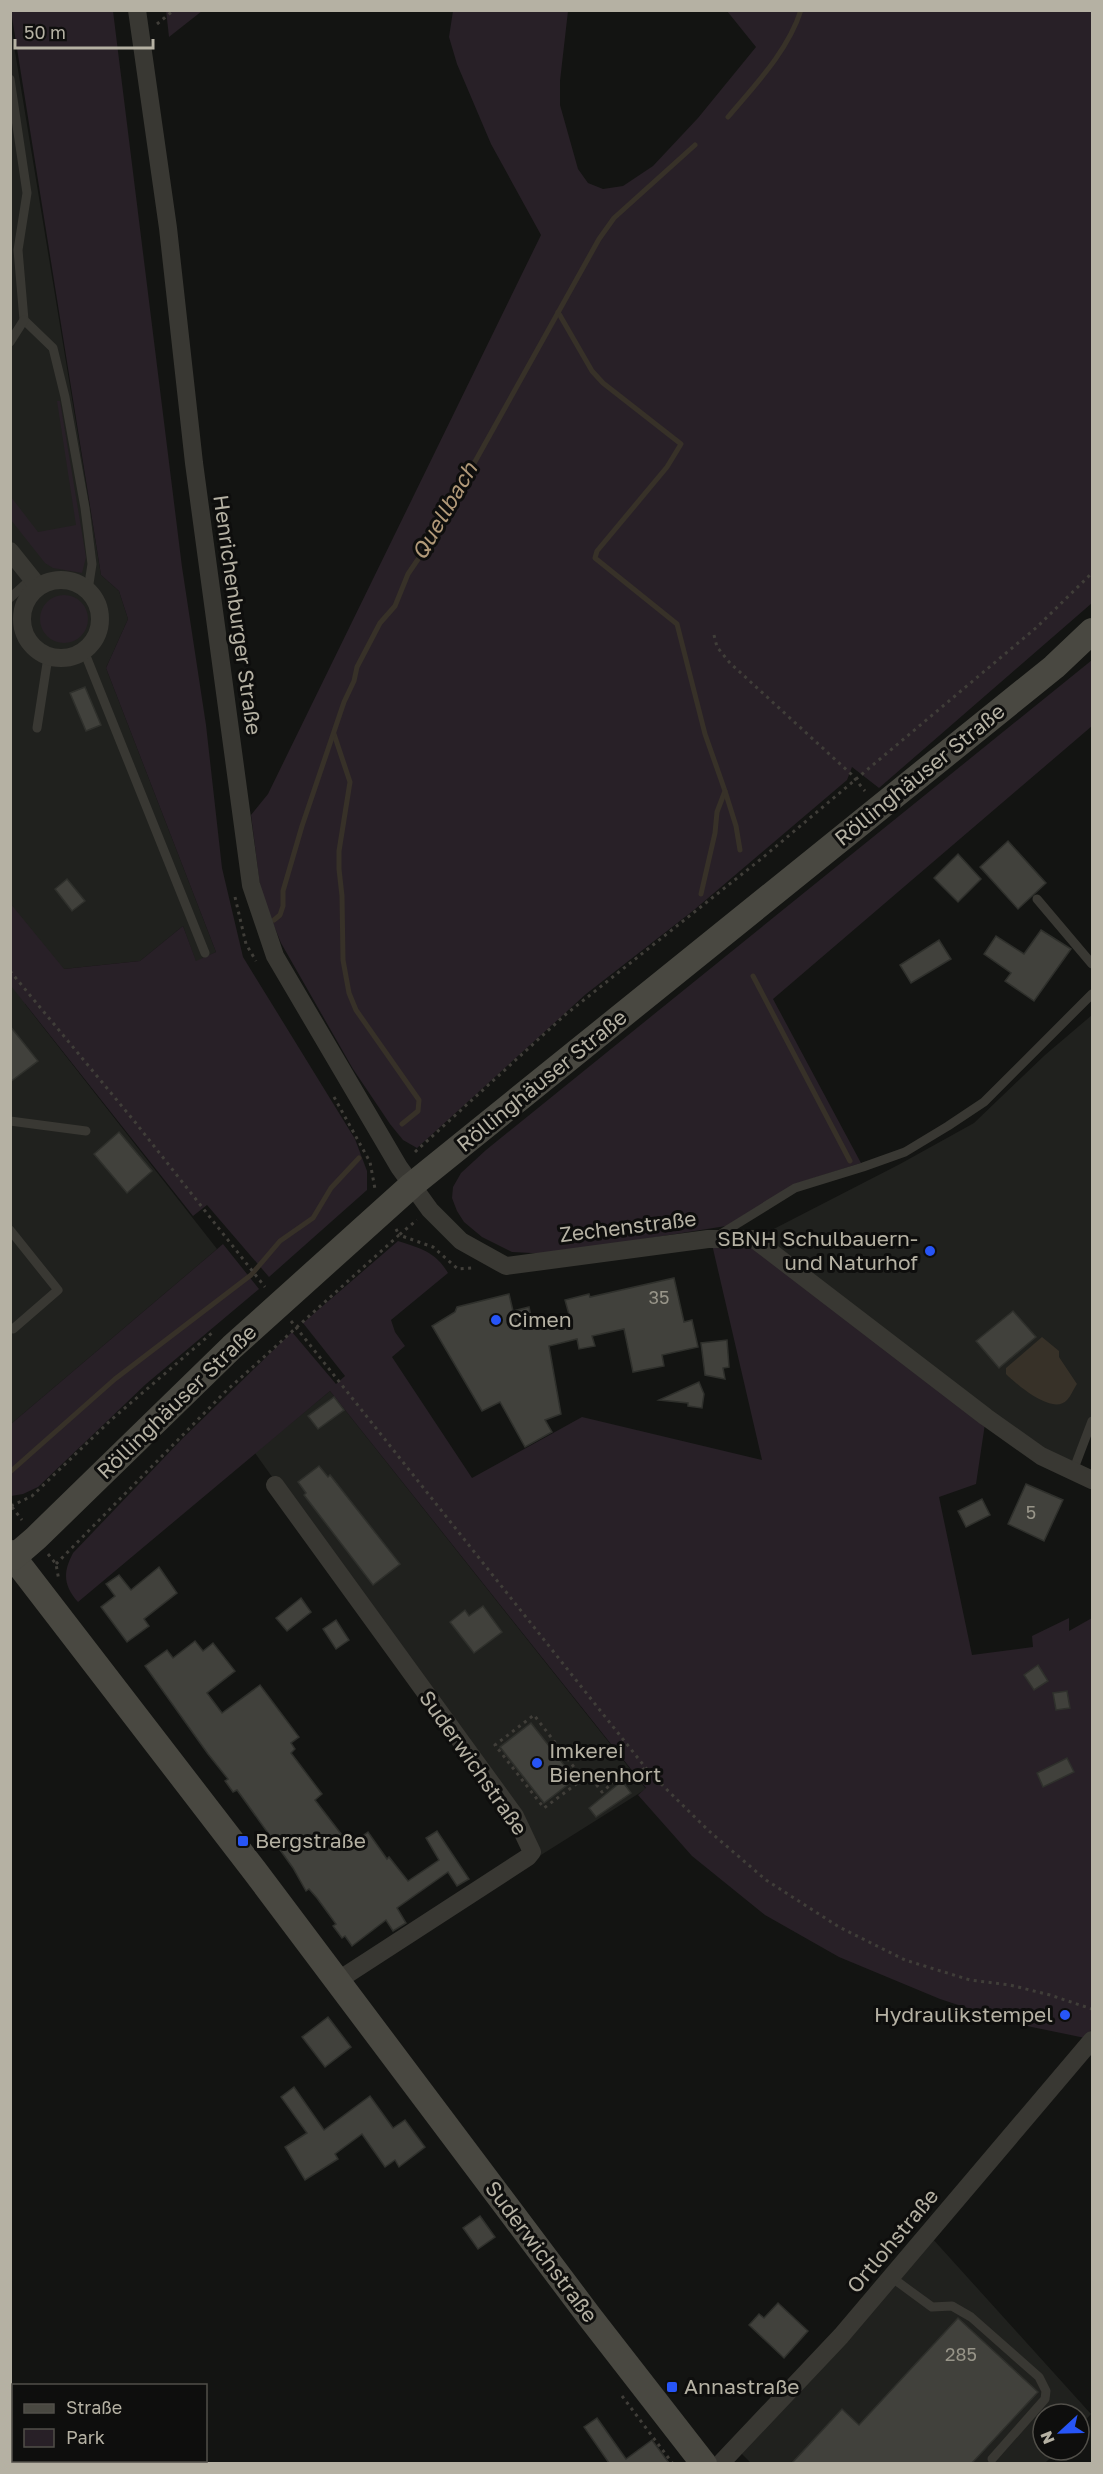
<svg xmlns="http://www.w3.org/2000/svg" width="1103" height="2474" viewBox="0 0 1103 2474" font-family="'Golos Text',sans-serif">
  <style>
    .built { fill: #20211e }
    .green { fill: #282027 }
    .water { fill: #373128 }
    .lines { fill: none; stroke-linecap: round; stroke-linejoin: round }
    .stream { stroke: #373128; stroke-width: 5 }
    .building { fill: #41413c; stroke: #2f302c; stroke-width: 1.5 }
    .path { stroke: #403e39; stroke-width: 3; stroke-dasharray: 3 4.5; stroke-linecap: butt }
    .lane { stroke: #393833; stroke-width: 9 }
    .street { stroke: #393833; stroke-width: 18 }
    .secondary { stroke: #494841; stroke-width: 26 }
    .poi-dot { fill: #2755f7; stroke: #0e0e0d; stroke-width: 2 }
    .labels { text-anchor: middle; stroke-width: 6; stroke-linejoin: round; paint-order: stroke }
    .number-label { font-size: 18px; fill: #989589 }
    .street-label { font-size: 21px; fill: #b5b1a3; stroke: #0e0e0d }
    .poi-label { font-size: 21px; fill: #b5b1a3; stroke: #0e0e0d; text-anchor: start }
    .water-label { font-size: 22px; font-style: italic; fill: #b19978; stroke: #0e0e0d }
  </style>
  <rect width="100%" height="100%" fill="#131412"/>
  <g class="built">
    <polygon points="10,21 101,575 119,591 128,619 106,668 216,952 196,962 183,926 140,961 64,969 25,1004 217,1249 11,1424"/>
    <polygon points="1092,1015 1092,1421 1073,1471 754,1239 900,1164 974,1123 1045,1055"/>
    <polygon points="330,1391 646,1789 541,1855 514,1806 364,1606 255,1453"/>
    <polygon points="931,2237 1091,2414 1079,2427 1079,2414 1043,2414 1043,2450 1058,2450 1045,2463 752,2464 737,2449"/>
  </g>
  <g class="green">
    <polygon points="166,10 202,10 202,11 169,37"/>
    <polygon points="11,11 113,11 182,567 206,725 222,868 243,957 355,1139 367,1171 367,1190 269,1277 207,1205 193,1216 11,986 10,903 64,969 140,961 183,926 196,961 216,952 106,668 128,619 119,591 101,575"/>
    <polygon points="453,11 568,11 560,81 560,105 578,169 588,183 603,189 623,186 653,166 698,118 756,47 727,11 1092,11 1092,603 879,788 852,767 847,780 694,910 586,994 417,1148 403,1140 390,1124 353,1069 281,943 261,894 251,815 268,794 541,235 491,144 457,64 449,37"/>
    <polygon points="57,401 60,401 86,557 82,573 53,568 45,563 11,520 11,497 38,532 76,525"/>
    <circle cx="64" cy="619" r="24"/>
    <polygon points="1092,660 1092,726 773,999 861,1163 795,1184 726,1226 550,1254 512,1252 482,1237 464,1222 457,1211 452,1198 453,1187 461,1173 486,1150"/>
    <path d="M 754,1239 L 986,1417 L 976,1484 L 939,1497 L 972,1655 L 1033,1647 L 1032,1636 L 1069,1618 L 1069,1631 L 1092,1618 L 1092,2029 L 1085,2038 L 1013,2023 L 940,1999 L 839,1957 L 765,1915 L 692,1856 L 638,1795 L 646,1788 L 330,1391 L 78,1602 C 63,1585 63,1572 73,1553 L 183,1438 L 292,1332 L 336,1384 L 345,1376 L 303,1323 L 398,1241 C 420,1248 436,1252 448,1273 L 391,1320 L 395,1332 L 405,1346 L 392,1357 L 472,1478 L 582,1417 L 762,1460 L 711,1240 Z"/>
    <polygon points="223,1244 259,1289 146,1384 38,1487 23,1494 11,1496 11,1424"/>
  </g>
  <path class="water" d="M 1042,1337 L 1059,1351 L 1059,1357 L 1077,1384 C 1074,1388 1071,1396 1067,1400 C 1053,1416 1016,1384 1006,1374 L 1006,1368 Z"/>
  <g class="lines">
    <g class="stream">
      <path d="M 728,117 C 755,85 788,51 801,10"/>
      <polyline points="558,312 592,371 603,383 681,444 667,467 597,551 595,558 677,624 705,734 725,791 717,812 715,833 701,894"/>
      <polyline points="334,734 350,782 339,851 339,869 342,896 343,960 349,993 356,1010 419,1100 418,1111 402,1124"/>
      <polyline points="725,791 736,826 740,850"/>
      <polyline points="274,920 280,915 283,906 283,891 302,826 344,702 354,681 357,667 380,623 395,606 408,574 429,543 456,489 467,476 599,239 614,218 695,145"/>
      <polyline points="753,976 850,1161"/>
      <polyline points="10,1472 115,1379 251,1275 280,1241 313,1218 331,1188 359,1158"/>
    </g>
  </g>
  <g class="building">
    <polygon points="85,687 101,725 86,731 70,693"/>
    <polygon points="1008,841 1046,883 1018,909 980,867"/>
    <polygon points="958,854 981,879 958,902 934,878"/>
    <polygon points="67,879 85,901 72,911 55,889"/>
    <polygon points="1041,930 1071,949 1034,1001 1005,981 1011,973 984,954 996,936 1024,954"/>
    <polygon points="939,940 951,959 911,983 900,965"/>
    <polygon points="10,1026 38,1061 10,1082"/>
    <polygon points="119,1132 152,1171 127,1193 94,1154"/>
    <polygon points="674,1278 684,1322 692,1320 698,1347 662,1355 664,1366 633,1372 624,1329 592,1336 595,1346 579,1349 577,1339 549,1346 561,1414 545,1420 552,1432 525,1447 500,1402 482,1411 432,1326 455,1312 457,1307 509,1294 513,1311 529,1307 533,1326 570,1318 565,1300 589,1294 590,1297"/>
    <polygon points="1013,1311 1036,1337 999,1368 976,1341"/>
    <polygon points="727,1340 729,1367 723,1368 725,1379 705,1375 701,1343"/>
    <polygon points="699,1382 704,1394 702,1408 688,1406 688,1403 659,1400"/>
    <polygon points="334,1397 344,1410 318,1429 308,1416"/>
    <polygon points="319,1466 328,1477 330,1475 400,1564 373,1585 304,1495 306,1493 298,1482"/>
    <polygon points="1026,1484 1063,1500 1044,1541 1008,1524"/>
    <polygon points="982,1499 990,1515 966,1527 958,1511"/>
    <polygon points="159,1567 177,1593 144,1619 149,1626 127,1642 101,1607 115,1596 106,1584 119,1575 131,1590"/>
    <polygon points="301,1598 311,1612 287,1631 276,1618"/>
    <polygon points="483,1606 502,1632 474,1653 450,1622 465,1610 469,1616"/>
    <polygon points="336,1620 349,1640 336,1649 323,1629"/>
    <polygon points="195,1641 203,1651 213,1643 235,1671 207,1693 222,1713 260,1685 299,1737 291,1743 295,1749 291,1753 322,1794 315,1800 345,1839 350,1836 354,1842 368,1832 387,1859 389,1857 408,1881 439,1860 426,1838 437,1831 469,1879 457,1886 448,1872 397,1908 406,1923 393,1931 386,1920 352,1946 345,1936 342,1938 333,1926 336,1924 317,1898 309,1889 306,1891 293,1868 245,1801 237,1790 233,1792 225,1781 228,1779 208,1754 145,1666 167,1650 173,1658"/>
    <polygon points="1038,1665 1048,1681 1034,1690 1024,1675"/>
    <polygon points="1067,1691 1070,1708 1056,1710 1053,1693"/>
    <polygon points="531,1723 575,1779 544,1803 500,1747"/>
    <polygon points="1067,1758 1074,1772 1043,1787 1037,1773"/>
    <polygon points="622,1781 631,1793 596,1817 589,1808"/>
    <polygon points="328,2017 351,2047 325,2067 302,2037"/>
    <polygon points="294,2087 324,2130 370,2096 393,2128 405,2120 425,2147 399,2167 395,2160 385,2167 362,2134 335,2154 338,2159 305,2180 285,2147 307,2133 281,2097"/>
    <polygon points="480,2216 495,2237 478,2249 463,2228"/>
    <polygon points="778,2303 808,2331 784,2358 749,2325 759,2314 764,2318"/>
    <polygon points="958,2318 1038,2392 972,2463 792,2463 842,2409 859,2425"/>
    <polygon points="597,2418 626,2459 652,2440 669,2463 609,2463 584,2427"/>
  </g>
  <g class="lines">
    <g class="path">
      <polyline points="157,24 174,10"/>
      <polyline points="714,635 717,647 730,663 851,774 865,791"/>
      <polyline points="235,897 246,944 256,961"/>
      <polyline points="10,971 135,1122 265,1287"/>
      <polyline points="334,1097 370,1162 375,1189"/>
      <polyline points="415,1152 565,1015 761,859 1037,627 1092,573"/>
      <polyline points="396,1229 399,1235 417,1220"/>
      <polyline points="291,1321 649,1772 709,1831 766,1880 839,1927 905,1960 970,1980 1010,1985 1050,1995 1092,2009"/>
      <polyline points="11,1506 32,1496 111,1420 213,1332"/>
      <polyline points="12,1507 22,1520"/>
      <polyline points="48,1554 56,1564 59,1581"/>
      <polyline points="56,1564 225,1392 399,1235 433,1247 458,1269 472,1268"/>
      <polyline points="583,1779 544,1808 495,1745 534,1715 583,1779 589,1775 602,1792 623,1774 625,1777 636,1775 645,1768"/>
      <polyline points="622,2396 673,2464"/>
    </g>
    <g class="lane">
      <polyline points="10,79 27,193 18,250 24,320 53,348 65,397 85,508 92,564 88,590"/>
      <polyline points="10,342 24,320"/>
      <polyline points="10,598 32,578"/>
      <polyline points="84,651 205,953"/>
      <polyline points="37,728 48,657"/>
      <polyline points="1037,899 1092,964"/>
      <polyline points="10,1121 86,1131"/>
      <polyline points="10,1230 58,1290 13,1329"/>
      <polyline points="719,1235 795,1188 863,1167 905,1152 948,1126 984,1102 1092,994"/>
      <polyline points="1073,1471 1092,1421"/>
      <polyline points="891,2277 932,2307 952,2306 971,2317 1039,2377 1046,2391 1045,2399 992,2459"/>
    </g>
    <g class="street">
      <polyline points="137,10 168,228 194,463 251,885 275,956 399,1167 430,1210 461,1241 506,1266 708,1239 754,1239 986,1417 1041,1456 1092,1480"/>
      <polyline points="10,551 38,586"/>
      <circle cx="61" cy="619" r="39"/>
      <polyline points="275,1485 515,1816 532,1852 528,1857 337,1981"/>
      <polyline points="720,2464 841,2336 1092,2040"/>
    </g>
    <g class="secondary">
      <polyline points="10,1553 254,1870 589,2316 704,2464"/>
      <polyline points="14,1557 36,1538 232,1347 412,1185 1054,667 1092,631"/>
    </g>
  </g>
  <g class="poi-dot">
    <circle cx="930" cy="1251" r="6"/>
    <circle cx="496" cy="1320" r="6"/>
    <circle cx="537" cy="1763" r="6"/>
    <rect x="237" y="1835" width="12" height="12" rx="3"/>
    <circle cx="1065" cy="2015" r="6"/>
    <rect x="666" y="2381" width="12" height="12" rx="3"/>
  </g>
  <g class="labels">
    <g class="number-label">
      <text x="659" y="1304">35</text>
      <text x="1031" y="1519">5</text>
      <text x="961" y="2361">285</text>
    </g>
    <g class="street-label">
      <text transform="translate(237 615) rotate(82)" y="7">Henrichenburger Straße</text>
      <text transform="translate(920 775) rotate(-39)" y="7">Röllinghäuser Straße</text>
      <text transform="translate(542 1081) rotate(-39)" y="7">Röllinghäuser Straße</text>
      <text transform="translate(628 1227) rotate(-7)" y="7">Zechenstraße</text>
      <text transform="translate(177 1402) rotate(-44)" y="7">Röllinghäuser Straße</text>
      <text transform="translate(473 1763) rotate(55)" y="7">Suderwichstraße</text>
      <text transform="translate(893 2241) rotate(-50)" y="7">Ortlohstraße</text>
      <text transform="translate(541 2252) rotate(53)" y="7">Suderwichstraße</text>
    </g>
    <g class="poi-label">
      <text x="918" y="1246" text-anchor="end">SBNH Schulbauern-<tspan x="918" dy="24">und Naturhof</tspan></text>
      <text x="508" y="1327">Cimen</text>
      <text x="549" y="1758">Imkerei<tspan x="549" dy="24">Bienenhort</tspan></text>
      <text x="255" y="1848">Bergstraße</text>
      <text x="1053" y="2022" text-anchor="end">Hydraulikstempel</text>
      <text x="684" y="2394">Annastraße</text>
    </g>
    <g class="water-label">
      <text transform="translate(444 511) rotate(-60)" y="8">Quellbach</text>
    </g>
  </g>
  <rect width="1103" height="2474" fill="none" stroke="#b5b1a3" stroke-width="24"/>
  <rect x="12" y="2384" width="195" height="78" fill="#0e0e0d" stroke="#514f49" stroke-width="1.5"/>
  <rect x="24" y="2404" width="30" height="9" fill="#494841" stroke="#514f49" stroke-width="1.5"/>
  <text x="66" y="2414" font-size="18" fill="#b5b1a3">Straße</text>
  <rect x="24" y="2429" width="30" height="18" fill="#282027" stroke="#514f49" stroke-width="1.5"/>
  <text x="66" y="2444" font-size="18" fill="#b5b1a3">Park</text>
  <g transform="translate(1061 2432) rotate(248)"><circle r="28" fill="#0e0e0d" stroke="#514f49" stroke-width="1.5"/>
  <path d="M0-4.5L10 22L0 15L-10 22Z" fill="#2755f7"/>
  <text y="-9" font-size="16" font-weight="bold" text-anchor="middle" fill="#b5b1a3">N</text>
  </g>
  <path d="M15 39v9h138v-9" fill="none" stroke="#b5b1a3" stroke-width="3"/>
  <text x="24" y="39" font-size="18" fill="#b5b1a3" stroke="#0e0e0d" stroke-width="4.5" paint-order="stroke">50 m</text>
</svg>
